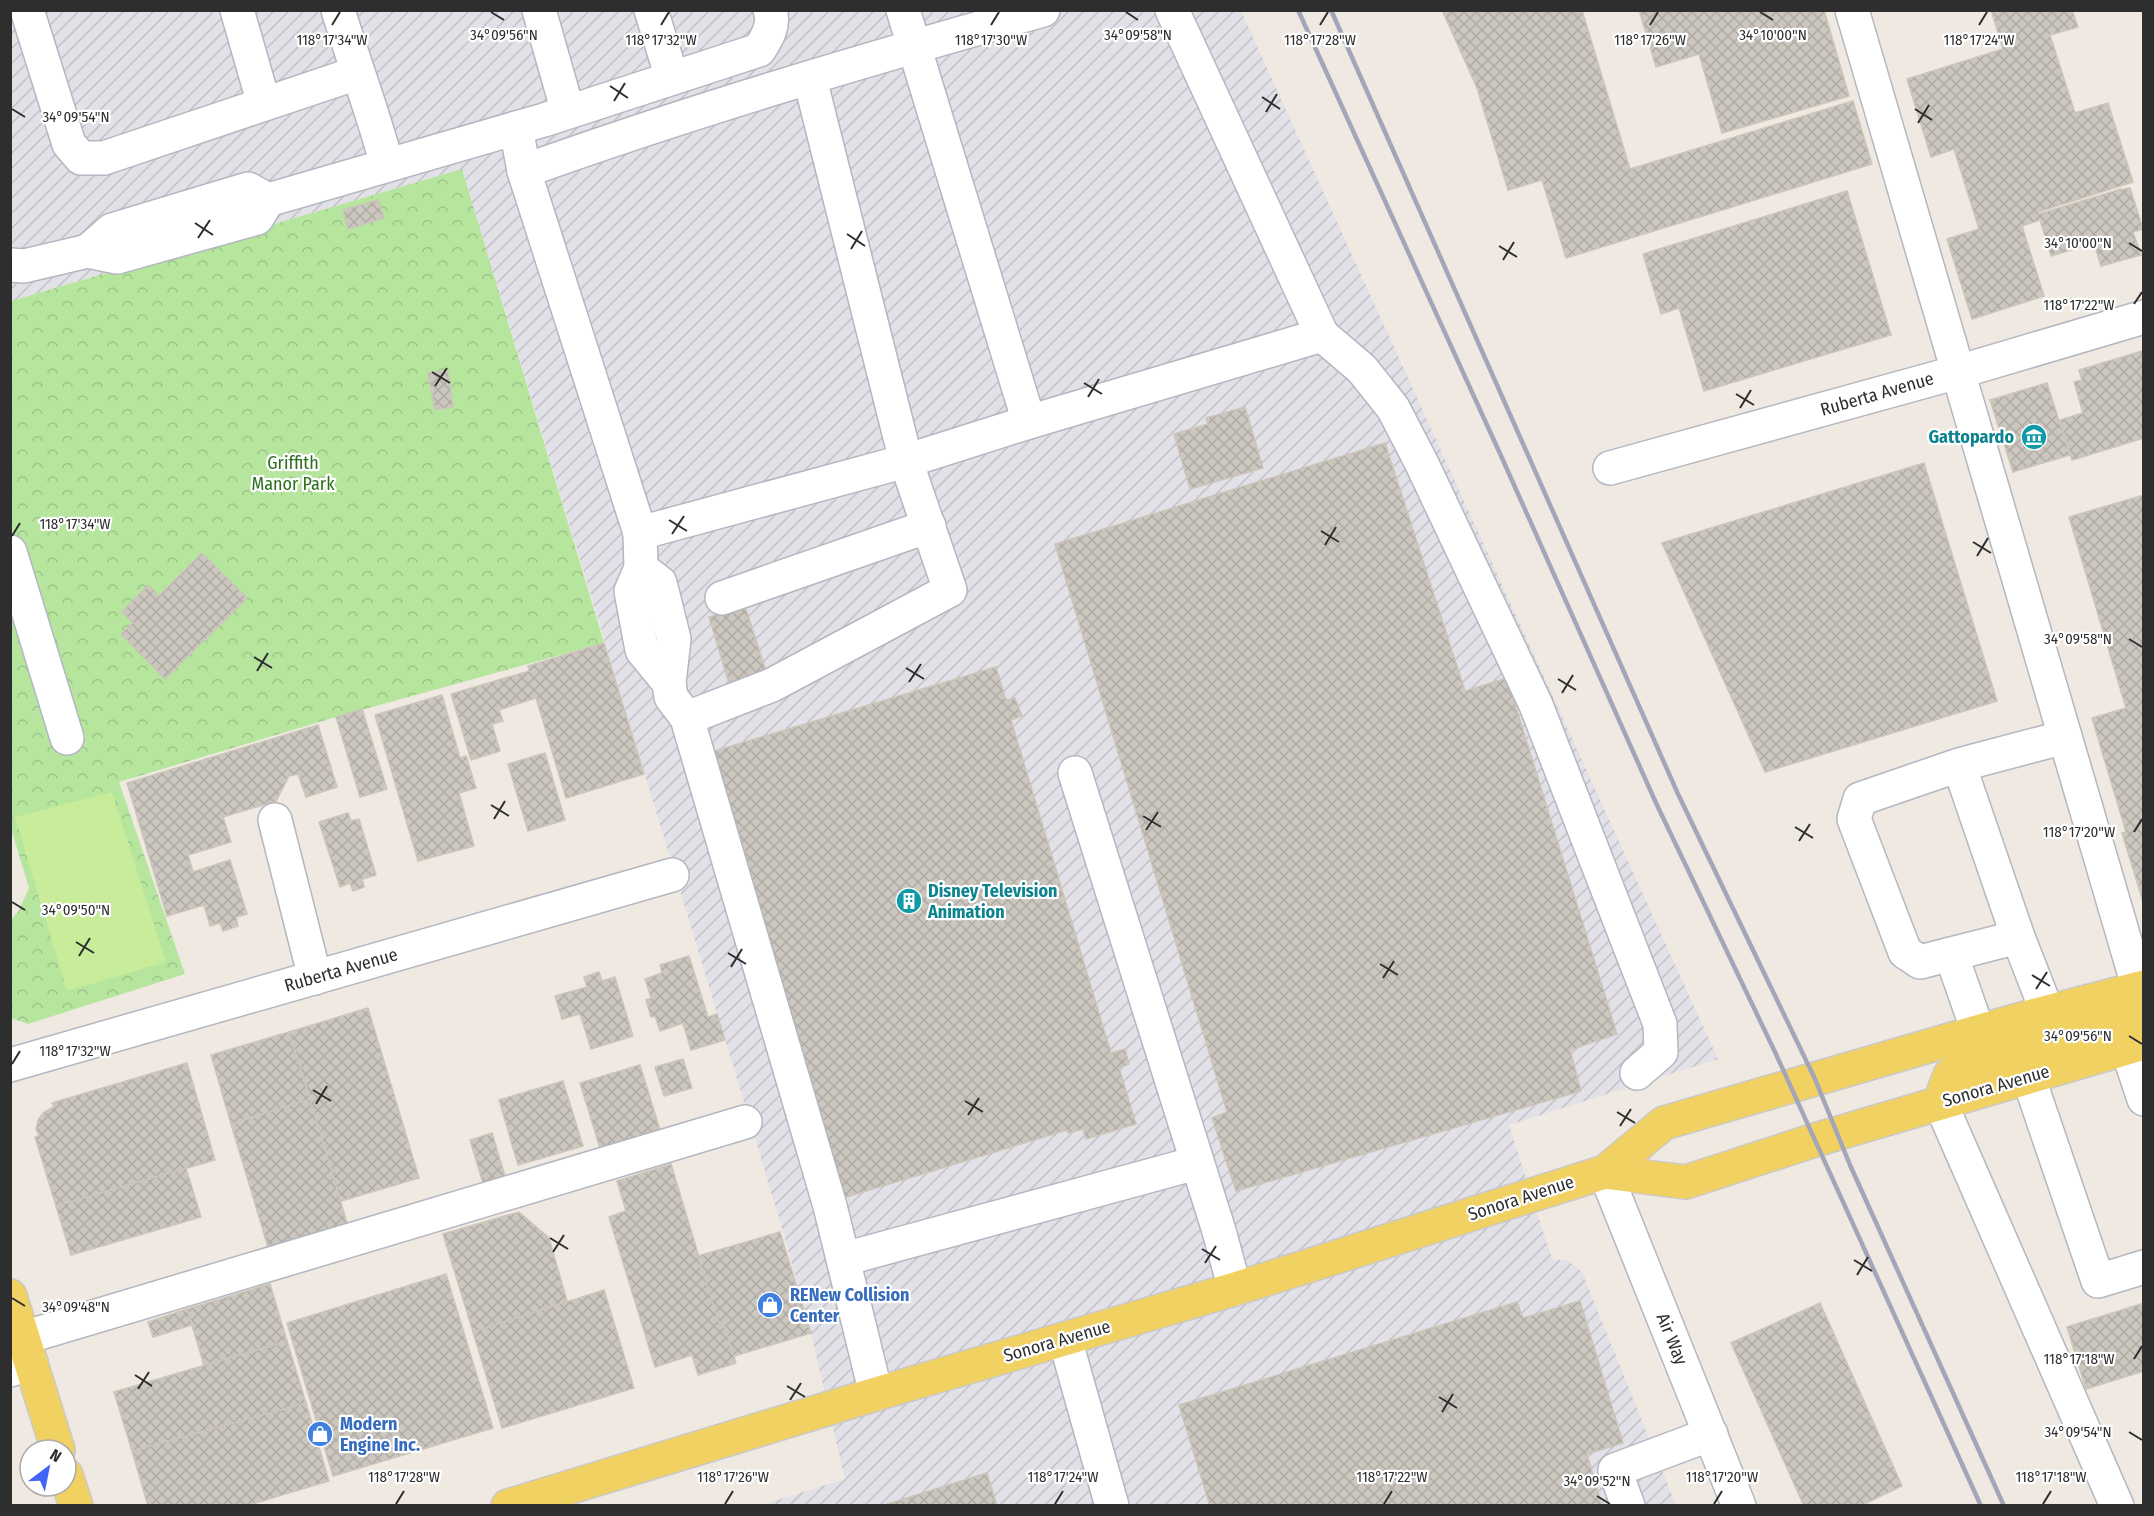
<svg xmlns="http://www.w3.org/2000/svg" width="2154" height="1516" viewBox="0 0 2154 1516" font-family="'Fira Sans Condensed',sans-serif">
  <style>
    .industrial { fill: url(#industrial-furrows) }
    .park { fill: url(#park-crowns) }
    .pitch { fill: #c9ec9a }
    .building { fill: url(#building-cross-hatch); stroke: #cbc5ba; stroke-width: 1.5 }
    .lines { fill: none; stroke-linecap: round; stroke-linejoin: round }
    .minor-casing { stroke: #b4b7c1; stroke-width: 36 }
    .major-casing { stroke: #c9c9c9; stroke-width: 36 }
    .minor { stroke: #fff; stroke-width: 33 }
    .major { stroke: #f2d163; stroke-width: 33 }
    .rail { stroke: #a3a6b8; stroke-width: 4.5 }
    .ticks { fill: none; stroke: #2e2e2e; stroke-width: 2 }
    .labels { text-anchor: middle; stroke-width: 4.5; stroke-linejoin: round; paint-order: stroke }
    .street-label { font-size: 18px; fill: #2e2e2e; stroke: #fff }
    .culture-label { font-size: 18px; font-weight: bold; fill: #0d838f; stroke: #fff; text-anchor: end }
    .park-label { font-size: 18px; fill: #2c6e1b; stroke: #fff }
    .shop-label { font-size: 18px; font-weight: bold; fill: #366cbe; stroke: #fff; text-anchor: start }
    .ticks-label { font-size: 15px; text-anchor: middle; fill: #2e2e2e; stroke: #fff; stroke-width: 4.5; stroke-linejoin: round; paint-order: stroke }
  </style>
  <defs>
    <pattern id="industrial-furrows" width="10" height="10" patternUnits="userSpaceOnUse" patternTransform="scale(1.5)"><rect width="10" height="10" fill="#e3e1e8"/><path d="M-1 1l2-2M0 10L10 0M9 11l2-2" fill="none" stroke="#c3c1c7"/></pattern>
    <pattern id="park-crowns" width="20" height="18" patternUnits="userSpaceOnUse" patternTransform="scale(1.5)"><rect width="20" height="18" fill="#b6e59e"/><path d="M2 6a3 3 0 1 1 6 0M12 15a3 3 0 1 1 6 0" fill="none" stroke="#9dc588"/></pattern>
    <pattern id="building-cross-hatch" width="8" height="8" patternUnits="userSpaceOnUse" patternTransform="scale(1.5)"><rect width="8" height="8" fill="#cbc7bf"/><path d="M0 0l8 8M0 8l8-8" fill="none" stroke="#afaba4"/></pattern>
  </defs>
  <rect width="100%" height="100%" fill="#efe9e1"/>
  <polygon class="industrial" points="11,11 1241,11 1718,1059 1509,1125 1552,1259 1568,1261 1582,1272 1676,1505 761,1505 845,1479 811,1333 782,1228 462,169 11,301"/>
  <polygon class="park" points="462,169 604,643 336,717 119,782 185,974 28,1024 11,1018 11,920 18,912 29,888 10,825 11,301"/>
  <polygon class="pitch" points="112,792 166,962 67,991 15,817"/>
  <g class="building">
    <polygon points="1442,10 1582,10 1630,169 1853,101 1872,164 1566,258 1542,180 1508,190 1477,88"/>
    <polygon points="1639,10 1824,10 1849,96 1722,133 1699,54 1656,67"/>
    <polygon points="1991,10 2072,10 2078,27 2050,35 2075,113 2108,103 2133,182 2038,212 2039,214 2121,189 2121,190 2130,188 2143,229 2133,232 2141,255 2101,266 2094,243 2051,256 2040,220 2022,226 2044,296 1972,319 1947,239 1979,229 1954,149 1931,157 1907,79 2003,49"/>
    <polygon points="1847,191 1891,335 1704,391 1679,308 1661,314 1643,254"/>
    <polygon points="378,200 384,218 348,229 343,210"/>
    <polygon points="2142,351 2144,438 2072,460 2060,420 2083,413 2074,382 2082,380 2079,370"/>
    <polygon points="448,371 453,407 435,410 428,373"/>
    <polygon points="2047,383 2070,455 2013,472 1990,400"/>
    <polygon points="1245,407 1263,468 1190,489 1174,434 1208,424 1206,418"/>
    <polygon points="1385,443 1465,691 1507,678 1617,1034 1570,1050 1581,1091 1236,1191 1212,1118 1227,1112 1055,544"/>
    <polygon points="1924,463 1997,701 1765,772 1662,543"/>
    <polygon points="2144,495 2144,905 2122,833 2126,832 2092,718 2126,708 2069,517"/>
    <polygon points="202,553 247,598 165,679 121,634 133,623 122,612 148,585 159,596"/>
    <polygon points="745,606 766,671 729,683 709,617"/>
    <polygon points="604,643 644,774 566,798 536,698 499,710 503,721 492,724 500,751 471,760 451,694 529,671 528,666"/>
    <polygon points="996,667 1006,700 1015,698 1022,716 1011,720 1111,1053 1125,1049 1129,1064 1119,1068 1136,1124 1086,1139 1083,1129 1068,1133 1067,1130 843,1198 708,753"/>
    <polygon points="442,695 460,758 466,756 476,788 459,793 474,846 418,861 375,715"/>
    <polygon points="362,709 387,789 360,797 336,717"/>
    <polygon points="318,725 337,787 306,797 298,774 289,776 276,801 223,817 231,842 188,855 193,872 230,860 247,914 236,917 238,926 223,931 220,923 210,926 204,905 167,916 127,783"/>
    <polygon points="545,753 565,820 528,831 508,764"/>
    <polygon points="348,813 351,821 359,819 376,875 362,879 364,887 353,891 350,883 340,887 319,822"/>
    <polygon points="689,956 708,1017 717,1014 725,1040 691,1050 683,1023 660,1031 655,1016 651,1017 646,1000 651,998 645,979 662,973 660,965"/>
    <polygon points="599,972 602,981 615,977 633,1036 591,1049 580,1014 562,1019 555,996 587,987 584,977"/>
    <polygon points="368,1008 419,1178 341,1201 289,1032"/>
    <polygon points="289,1032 310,1099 231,1124 211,1055"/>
    <polygon points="683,1059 692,1088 664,1096 655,1067"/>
    <polygon points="187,1063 215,1160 56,1206 35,1137 39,1136 36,1129 38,1120 44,1112 54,1107 52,1103"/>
    <polygon points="640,1065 660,1130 600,1148 580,1083"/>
    <polygon points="563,1081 583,1146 518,1165 499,1100"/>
    <polygon points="310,1099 347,1223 268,1247 231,1124"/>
    <polygon points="492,1133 505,1176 483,1183 470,1140"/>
    <polygon points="671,1164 719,1323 723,1321 736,1363 698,1375 692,1355 655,1367 609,1217 626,1211 617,1181"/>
    <polygon points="186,1168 201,1217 71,1255 56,1206"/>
    <polygon points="519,1212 549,1238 567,1301 473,1332 443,1234"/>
    <polygon points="780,1232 811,1333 734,1356 723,1321 719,1323 698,1256"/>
    <polygon points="446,1274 493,1428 333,1476 287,1323"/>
    <polygon points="270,1284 287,1341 204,1365 187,1309"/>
    <polygon points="604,1290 634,1388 502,1428 473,1332"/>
    <polygon points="1580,1301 1623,1443 1587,1454 1602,1506 1210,1506 1179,1405 1517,1302 1523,1318"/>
    <polygon points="1820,1303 1902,1486 1860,1506 1804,1506 1731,1343"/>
    <polygon points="2144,1303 2144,1371 2086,1389 2067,1327"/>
    <polygon points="187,1309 192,1325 153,1337 148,1322"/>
    <polygon points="287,1341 306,1403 132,1451 114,1392"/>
    <polygon points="306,1403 329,1481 246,1506 148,1506 132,1451"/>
    <polygon points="987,1473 997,1506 881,1506"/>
  </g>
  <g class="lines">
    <g class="minor-casing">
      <g id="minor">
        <polyline points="27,10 69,144 81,158 104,158 357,73"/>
        <polyline points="237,10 264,104"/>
        <path d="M 338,10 C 354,63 373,112 387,165"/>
        <polyline points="539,10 568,112"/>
        <polyline points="651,10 672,78"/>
        <polyline points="903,10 1029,422"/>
        <polyline points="1852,10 2144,1006"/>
        <path d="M 516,128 L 524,171 C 694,110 868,59 1043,10"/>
        <polyline points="524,171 640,533"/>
        <polyline points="88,251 112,230 248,189 268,200"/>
        <path d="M 10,265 L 24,266 L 88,251 L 117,257 L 257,218 L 268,200 L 544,120 L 759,50 C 767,38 775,25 770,10"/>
        <polyline points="1322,335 1362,369 1393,408 1422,464 1536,705 1660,1024 1661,1052 1637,1073"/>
        <polyline points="1610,468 1958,372 2144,317"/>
        <polyline points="10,552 67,738"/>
        <polyline points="641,568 660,583 674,639 669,683 671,697 687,718 830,1206 876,1394"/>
        <polyline points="722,598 929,526"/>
        <polyline points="669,683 642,650 631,591 641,568 640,533 906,461 1029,422 1322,335 1172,10"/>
        <polyline points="687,718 772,685 950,590 906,461 810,79"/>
        <polyline points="1959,765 2018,937 1920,962 1905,952 1854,819 1860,799 1959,765 2065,737"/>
        <polyline points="1075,773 1219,1231 1235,1289"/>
        <polyline points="275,820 315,978"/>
        <polyline points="2018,937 2041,996 2052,1040"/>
        <polyline points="1951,954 1987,1057"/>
        <polyline points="2127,1048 2144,1099"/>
        <polyline points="10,1065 672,875"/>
        <polyline points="2028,1076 2098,1281 2144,1267"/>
        <polyline points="1940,1102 2117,1506"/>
        <polyline points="1605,1172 1739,1506"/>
        <polyline points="844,1259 1196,1163"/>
        <polyline points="23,1338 745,1122"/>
        <polyline points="1065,1339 1112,1506"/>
        <polyline points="10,1370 31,1363"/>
        <polyline points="1628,1506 1615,1470 1711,1434"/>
      </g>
    </g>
    <g class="major-casing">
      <g id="major">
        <polyline points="1940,1102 1950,1075 1965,1064 2144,1015"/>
        <polyline points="1605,1172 1686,1182 1815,1140 2144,1043"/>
        <polyline points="10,1296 58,1450"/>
        <polyline points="66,1475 76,1506"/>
        <polyline points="508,1506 876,1394 1235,1289 1605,1172 1664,1123 2032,1016 2144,987"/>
      </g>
    </g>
    <use href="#minor" class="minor"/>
    <use href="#major" class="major"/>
    <g class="rail">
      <polyline points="1298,10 1502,458 1656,803 1775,1052 1981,1506"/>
      <polyline points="1331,10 1678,794 1815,1079 1850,1165 2004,1506"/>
    </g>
  </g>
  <path class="ticks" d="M 491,12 L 504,20M 1126,12 L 1138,20M 1760,12 L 1773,20M 332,25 L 340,12M 661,25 L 669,12M 991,25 L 999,12M 1320,25 L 1328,12M 1650,25 L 1658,12M 1979,25 L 1987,12M 610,86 L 628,98M 1262,97 L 1280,109M 614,101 L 625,83M 12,109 L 25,117M 1915,109 L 1932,120M 1266,112 L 1277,94M 1918,123 L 1929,105M 195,223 L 213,235M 847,234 L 865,246M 198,238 L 210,220M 2129,243 L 2142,251M 1499,246 L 1517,257M 851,249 L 862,231M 1503,260 L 1514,242M 2134,304 L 2142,292M 432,372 L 450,383M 1084,383 L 1102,394M 435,386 L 447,368M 1736,394 L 1754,405M 1088,397 L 1099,379M 1740,408 L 1751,390M 669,520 L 687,531M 1321,531 L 1339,542M 672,534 L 684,516M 12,536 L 20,523M 1973,542 L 1991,553M 1325,545 L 1336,527M 1977,556 L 1988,538M 2129,639 L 2142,647M 254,657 L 272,668M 906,668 L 924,679M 257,671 L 268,653M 1558,679 L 1576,690M 909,682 L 921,664M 1562,693 L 1573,675M 491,805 L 509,816M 1143,816 L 1161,827M 494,819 L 505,801M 1795,827 L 1813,838M 1146,830 L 1158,812M 2134,832 L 2142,819M 1799,841 L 1810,824M 12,902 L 25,910M 76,942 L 94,953M 728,953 L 746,964M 79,956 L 90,938M 1380,964 L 1398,975M 731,967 L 742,949M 2032,975 L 2050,986M 1383,978 L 1394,961M 2036,989 L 2047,972M 2129,1036 L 2142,1044M 12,1064 L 20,1051M 313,1090 L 331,1101M 965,1101 L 983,1112M 316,1104 L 327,1086M 1617,1112 L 1635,1123M 968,1115 L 979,1098M 1620,1126 L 1631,1109M 550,1238 L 568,1249M 1202,1249 L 1220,1260M 553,1252 L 564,1235M 1854,1260 L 1872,1271M 1205,1263 L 1216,1246M 1857,1275 L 1868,1257M 12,1298 L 25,1306M 2134,1359 L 2142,1346M 135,1375 L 152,1386M 787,1386 L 805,1397M 138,1389 L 149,1372M 1439,1397 L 1457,1408M 790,1400 L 801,1383M 1442,1412 L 1453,1394M 2129,1432 L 2142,1440M 1597,1496 L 1610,1504M 396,1504 L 404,1491M 725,1504 L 733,1491M 1055,1504 L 1063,1491M 1384,1504 L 1392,1491M 1714,1504 L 1722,1491M 2043,1504 L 2051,1491"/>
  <defs>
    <g id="museum-disc" transform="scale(1.35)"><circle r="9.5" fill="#0f9aa8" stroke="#fff"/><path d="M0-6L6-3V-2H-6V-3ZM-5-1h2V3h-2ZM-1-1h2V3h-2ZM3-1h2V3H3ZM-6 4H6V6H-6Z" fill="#fff"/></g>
    <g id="building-disc" transform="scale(1.35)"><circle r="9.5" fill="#0f9aa8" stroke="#fff"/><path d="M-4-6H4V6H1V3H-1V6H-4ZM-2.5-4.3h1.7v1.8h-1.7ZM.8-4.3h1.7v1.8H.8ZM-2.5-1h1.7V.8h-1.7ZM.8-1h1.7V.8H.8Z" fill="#fff"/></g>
    <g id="shop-disc" transform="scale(1.35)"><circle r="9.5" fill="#3f7fe0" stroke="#fff"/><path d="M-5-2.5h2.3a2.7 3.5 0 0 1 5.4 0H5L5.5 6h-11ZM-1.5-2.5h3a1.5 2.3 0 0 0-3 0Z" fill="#fff"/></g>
  </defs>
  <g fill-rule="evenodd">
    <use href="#museum-disc" x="2034" y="437"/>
    <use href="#building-disc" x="909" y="901"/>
    <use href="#shop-disc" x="770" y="1305"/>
    <use href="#shop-disc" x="320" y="1434"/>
  </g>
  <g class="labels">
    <g class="street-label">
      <text transform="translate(1877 394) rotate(-16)" y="6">Ruberta Avenue</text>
      <text transform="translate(341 970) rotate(-16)" y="6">Ruberta Avenue</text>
      <text transform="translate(1996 1086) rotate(-16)" y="6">Sonora Avenue</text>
      <text transform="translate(1521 1198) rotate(-18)" y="6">Sonora Avenue</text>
      <text transform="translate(1672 1339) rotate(68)" y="6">Air Way</text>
      <text transform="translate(1057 1341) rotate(-16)" y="6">Sonora Avenue</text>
    </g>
    <g class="culture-label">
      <text x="2014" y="443">Gattopardo</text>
      <text x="928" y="897" text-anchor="start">Disney Television<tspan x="928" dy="21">Animation</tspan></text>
    </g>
    <g class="park-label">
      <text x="293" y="469">Griffith<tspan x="293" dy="21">Manor Park</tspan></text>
    </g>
    <g class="shop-label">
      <text x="790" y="1301">RENew Collision<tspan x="790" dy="21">Center</tspan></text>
      <text x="340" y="1430">Modern<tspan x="340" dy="21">Engine Inc.</tspan></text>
    </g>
  </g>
  <g class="ticks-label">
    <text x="1138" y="40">34°09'58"N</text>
    <text x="504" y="40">34°09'56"N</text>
    <text x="1773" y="40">34°10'00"N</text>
    <text x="1320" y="45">118°17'28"W</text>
    <text x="1979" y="45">118°17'24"W</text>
    <text x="332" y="45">118°17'34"W</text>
    <text x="661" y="45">118°17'32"W</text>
    <text x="991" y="45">118°17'30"W</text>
    <text x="1650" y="45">118°17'26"W</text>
    <text x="76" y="122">34°09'54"N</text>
    <text x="2078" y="248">34°10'00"N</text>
    <text x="2079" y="310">118°17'22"W</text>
    <text x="75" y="529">118°17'34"W</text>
    <text x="2078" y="644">34°09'58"N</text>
    <text x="2079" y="837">118°17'20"W</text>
    <text x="76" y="915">34°09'50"N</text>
    <text x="2078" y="1041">34°09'56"N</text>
    <text x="75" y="1056">118°17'32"W</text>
    <text x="76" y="1312">34°09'48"N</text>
    <text x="2079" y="1364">118°17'18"W</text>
    <text x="2078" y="1437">34°09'54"N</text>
    <text x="404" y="1482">118°17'28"W</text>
    <text x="733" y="1482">118°17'26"W</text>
    <text x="1063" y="1482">118°17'24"W</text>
    <text x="1392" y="1482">118°17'22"W</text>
    <text x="1722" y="1482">118°17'20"W</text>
    <text x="2051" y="1482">118°17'18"W</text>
    <text x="1597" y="1486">34°09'52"N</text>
  </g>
  <rect width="2154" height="1516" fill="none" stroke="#2e2e2e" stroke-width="24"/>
  <g transform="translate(48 1468) rotate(32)"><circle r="28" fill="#ffffff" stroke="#ababab" stroke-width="1.5"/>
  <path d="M0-4.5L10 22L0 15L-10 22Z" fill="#4264fb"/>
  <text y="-9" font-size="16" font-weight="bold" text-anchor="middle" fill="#2e2e2e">N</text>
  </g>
</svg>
